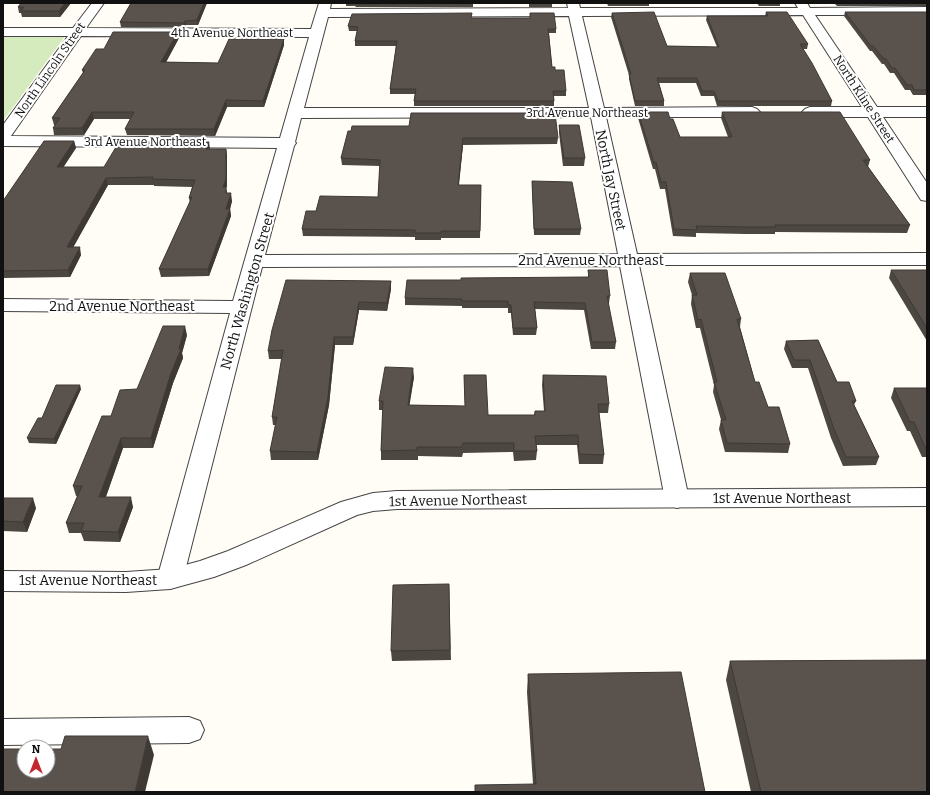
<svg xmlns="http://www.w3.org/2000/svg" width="930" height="795" viewBox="0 0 930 795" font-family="Bitter,serif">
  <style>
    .green { fill: #d5ebbd }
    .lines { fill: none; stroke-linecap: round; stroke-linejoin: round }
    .minor-casing { stroke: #444; stroke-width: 2 }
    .tertiary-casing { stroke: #444; stroke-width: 2 }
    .minor { fill: #fff; fill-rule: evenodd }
    .tertiary { fill: #fff; fill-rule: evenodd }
    .wall { fill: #4d4742 }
    .shaded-wall { fill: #3f3936 }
    .building { fill: #5a524d; stroke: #3f3936 }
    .labels { text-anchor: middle; stroke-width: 4; stroke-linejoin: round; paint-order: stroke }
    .far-street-label { font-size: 12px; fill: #111; stroke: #fff }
    .street-label { font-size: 14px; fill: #111; stroke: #fff }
  </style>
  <rect width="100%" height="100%" fill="#fffdf5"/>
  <polygon class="green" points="3,35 66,35 3,121"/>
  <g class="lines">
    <g class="minor-casing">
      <g id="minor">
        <path d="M 92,3 L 104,3 L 86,28 L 311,29 L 319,3 L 331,3 L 330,9 L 568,8 L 567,3 L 579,3 L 580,8 L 798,8 L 795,3 L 807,3 L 810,8 L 927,7 L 927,15 L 815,15 L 877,107 L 927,107 L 927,117 L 883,117 L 927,183 L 927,201 L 921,200 L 868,117 L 810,117 L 805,115 L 802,112 L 805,109 L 810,107 L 862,107 L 803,15 L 582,16 L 604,108 L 752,107 L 757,109 L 760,112 L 757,115 L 752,117 L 606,117 L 637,254 L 927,253 L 927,265 L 639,265 L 689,499 L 686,505 L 677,508 L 668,505 L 665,499 L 620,266 L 262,267 L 183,579 L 179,586 L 170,589 L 161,586 L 157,579 L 230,313 L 3,311 L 3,299 L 233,301 L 277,148 L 3,146 L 3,125 L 68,36 L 3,36 L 3,28 L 73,28 ZM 569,16 L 589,108 L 304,108 L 328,17 ZM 81,36 L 309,37 L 280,138 L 11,136 ZM 591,117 L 618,254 L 265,255 L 294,146 L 296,143 L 295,142 L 301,118 Z"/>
        <polygon points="189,717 200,721 204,730 200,739 189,743 3,745 3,719"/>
      </g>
    </g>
    <g class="tertiary-casing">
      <polygon id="tertiary" points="927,488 927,506 397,509 373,511 357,515 246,565 214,577 170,589 126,592 3,591 3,571 126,572 170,569 200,561 228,551 341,502 373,493 397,491"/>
    </g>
    <use href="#minor" class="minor"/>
    <use href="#tertiary" class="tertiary"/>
  </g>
  <g class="wall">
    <polygon points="71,3 60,17 22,17 21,13 19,13 18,7"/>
    <polygon points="207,3 198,25 186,25 185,27 121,27 120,22"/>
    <polygon points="346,3 473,3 473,7 356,7 355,6 346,6"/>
    <rect x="529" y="3" width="23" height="4"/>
    <polygon points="607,3 649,3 649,6 608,6"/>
    <polygon points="757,3 780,3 780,6 759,6"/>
    <polygon points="834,3 927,3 927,6 837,6"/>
    <polygon points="766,12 808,44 807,49 803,49 832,101 831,106 717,106 714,96 701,96 696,83 659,83 664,101 664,106 635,106 629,79 629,75 611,17 612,13 667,46 717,47 706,20 707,16 765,16"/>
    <polygon points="845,12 927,12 927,95 913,95 910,90 905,90 894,73 890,73 884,64 882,64 872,51 870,51 844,16"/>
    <polygon points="530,13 556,29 556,33 549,33 552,67 555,70 566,91 566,96 554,96 554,106 414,106 414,101 415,94 390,94 390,89 396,46 355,46 355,41 357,31 349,31 348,26 472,18 530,18"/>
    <polygon points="178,32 179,38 166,62 218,63 284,39 284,45 264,107 227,107 215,136 127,135 125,129 130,119 94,119 84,135 54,135 53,128 55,125 54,125 52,118 83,73 82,70 104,49"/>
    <polygon points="638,112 670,119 680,137 728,137 721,118 722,112 870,160 868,167 910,225 907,233 775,232 775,234 746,234 696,233 696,237 673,236 665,189 660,189 655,169 653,169 638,118"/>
    <polygon points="559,125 585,158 584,166 563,166 559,133"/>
    <polygon points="351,131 558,138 557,144 463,145 459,185 481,185 480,238 441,238 441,240 415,240 415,237 303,236 302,229 316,211 378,197 380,166 342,165 341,158"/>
    <polygon points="74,141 76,148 63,167 104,167 210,149 226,149 227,156 227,186 226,188 227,193 232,201 230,209 231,216 209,276 161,277 159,269 190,203 189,198 192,187 154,186 154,185 108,185 73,247 81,255 70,277 3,278 3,201"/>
    <polygon points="532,181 581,229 580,235 534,235"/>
    <polygon points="588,270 610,296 609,303 608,303 616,342 615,349 591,349 584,310 535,309 537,328 536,335 513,335 511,313 508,313 508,308 462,308 462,306 405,305 405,298 461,280 588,277"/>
    <polygon points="891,270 927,270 927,341 889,278"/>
    <polygon points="690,273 741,319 740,327 755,382 768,407 790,444 788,453 725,452 719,429 721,420 713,392 714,385 700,328 696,328 691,304 692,295 688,282"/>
    <polygon points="391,281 391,289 387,311 359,310 353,345 335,345 329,405 318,460 271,460 270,451 276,425 273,425 272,417 282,359 269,359 268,351"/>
    <polygon points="187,335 182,353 183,358 173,383 153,448 123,448 106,497 133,507 120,542 84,541 81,533 69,533 66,523 77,496 76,496 73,486 111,416 137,389"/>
    <polygon points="818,340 837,382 856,401 854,405 879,457 876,465 843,466 831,438 808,368 792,368 784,349 786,341"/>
    <polygon points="464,375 488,415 534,415 535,411 544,411 542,385 543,375 609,404 608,413 599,413 604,455 603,464 579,464 577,445 536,445 537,451 536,460 514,461 513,452 463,453 462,457 418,456 418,460 381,460 381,451 383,410 379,410 379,401 414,377 409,405 465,406"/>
    <polygon points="894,388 927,388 927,457 922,457 910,431 907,431 891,398"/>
    <polygon points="81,389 56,444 29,443 27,438 42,418"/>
    <polygon points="3,498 36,508 27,532 3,531"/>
    <polygon points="449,584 451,660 392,661 391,651"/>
    <polygon points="730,661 927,792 751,792 726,680"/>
    <polygon points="528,674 705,792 533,784 527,692"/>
  </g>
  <g class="shaded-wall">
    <polygon points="65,3 71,3 60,17 59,11"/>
    <polygon points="204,3 207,3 198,25 197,20"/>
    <polygon points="185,21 186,25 185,27 184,23"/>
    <polygon points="178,32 179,38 163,68 161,62"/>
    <polygon points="284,39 284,45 264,107 263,101"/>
    <polygon points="226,100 227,107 215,136 214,129"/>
    <polygon points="92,112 94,119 84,135 82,128"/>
    <polygon points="463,138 463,145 458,191 458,185"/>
    <polygon points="74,141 76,148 59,174 57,167"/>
    <polygon points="209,142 210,149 206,149"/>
    <polygon points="226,149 227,156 227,186 226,188 227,194 223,187"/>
    <polygon points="106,178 108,185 69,255 67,247"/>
    <polygon points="231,193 232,201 230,209 231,216 209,276 208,269"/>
    <polygon points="80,247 81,255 70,277 68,270"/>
    <polygon points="391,281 391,289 387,311 387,303"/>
    <polygon points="359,302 359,310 353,345 353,337"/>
    <polygon points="185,326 187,335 182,353 183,358 173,383 153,448 151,438"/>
    <polygon points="334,337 335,345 329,405 318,460 317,452"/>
    <polygon points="413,368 414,377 408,415 408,405"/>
    <polygon points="80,385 81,389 56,444 54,439"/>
    <polygon points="121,438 123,448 102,507 99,497"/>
    <polygon points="131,497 133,507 120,542 118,532"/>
    <polygon points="33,498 36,508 27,532 23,522"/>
    <polygon points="148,736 154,755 145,792 135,792"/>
  </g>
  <g class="building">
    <polygon points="21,3 65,3 59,11 21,11 24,7 18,7"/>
    <polygon points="131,3 204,3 197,20 185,21 184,23 120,22"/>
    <polygon points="356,3 473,3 355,4"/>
    <polygon points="654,12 667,46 719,47 707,16 768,16 766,12 787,12 808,44 800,44 812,63 832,101 718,101 714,91 702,91 697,78 657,78 664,101 635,101 629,74 631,74 612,13"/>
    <polygon points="845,12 927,12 927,90 914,90 912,85 907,85 895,68 892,68 886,59 884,59 873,46 871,46"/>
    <polygon points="472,13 471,18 530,18 530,13 554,13 556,29 548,29 552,67 555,67 555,70 564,70 566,91 553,91 554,101 414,101 416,89 390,89 397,41 355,41 358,27 348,26 352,14"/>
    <polygon points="113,32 178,32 161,62 218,63 229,39 284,39 263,101 226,100 214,129 125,129 134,112 92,112 82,128 53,128 60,118 52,118 85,70 82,70 96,49 104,49"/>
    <polygon points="638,112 668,112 670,119 673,119 680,137 732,137 722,112 840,112 870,160 863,160 910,225 775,225 776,227 748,227 696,226 697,230 674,229 666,182 661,182 656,162 654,163"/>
    <polygon points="411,113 555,113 558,138 463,138 458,185 481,185 480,231 441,231 441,233 415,233 415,230 302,229 306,211 316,211 320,196 378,197 380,160 341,158 348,131 351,131 352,126 409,126"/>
    <polygon points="559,125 579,125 585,158 564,158"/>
    <polygon points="44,141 74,141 57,167 104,167 119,142 209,142 206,149 226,149 226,179 223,187 226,187 226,193 231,193 226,209 230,209 208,269 159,269 192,197 189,198 195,180 152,179 153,177 106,178 67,247 80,247 68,270 3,271 3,201"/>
    <polygon points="532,181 572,182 581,229 534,229"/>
    <polygon points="588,270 607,270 610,296 607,296 616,342 592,342 585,303 534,302 537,328 513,328 511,305 508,305 508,301 462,301 462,299 405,298 407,280 461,280 461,278 589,277"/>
    <polygon points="891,270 927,270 927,328"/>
    <polygon points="690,273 725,273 741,319 737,319 755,382 759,382 768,407 779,407 790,444 727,443 721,420 726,420 714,382 717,382 701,319 698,320 692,295 697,295"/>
    <polygon points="286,280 391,281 387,303 359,302 353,337 334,337 328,397 317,452 270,451 277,417 272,417 283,350 268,351 272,330"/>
    <polygon points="163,326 185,326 179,349 181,349 171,373 151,438 121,438 99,497 131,497 118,532 81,531 84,523 66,523 82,486 73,486 102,416 111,416 120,390 137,389"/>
    <polygon points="818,340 837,382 849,382 856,401 852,401 879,457 846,457 834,429 810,360 794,360 786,341"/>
    <polygon points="385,367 413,368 408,405 465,406 464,375 486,375 488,415 535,415 535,411 545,411 543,375 606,376 609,404 598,404 604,455 579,454 578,435 535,436 537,451 514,451 514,443 463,443 462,447 417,447 417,450 381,451 383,401 379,401"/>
    <polygon points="56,385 80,385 54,439 27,438 38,418 42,418"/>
    <polygon points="894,388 927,388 927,447 925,447 914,422 910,422"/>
    <polygon points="3,498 33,498 23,522 3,521"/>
    <polygon points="449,584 450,650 391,651 393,585"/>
    <polygon points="927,660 927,792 761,792 730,661"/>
    <polygon points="681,672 705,792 475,792 475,785 536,784 528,674"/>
    <polygon points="65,736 148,736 135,792 3,792 3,749 24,749 24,771 48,771 48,749 61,749"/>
  </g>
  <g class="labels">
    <g class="far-street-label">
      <text x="232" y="37">4th Avenue Northeast</text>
      <text transform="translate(50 70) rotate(-55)" y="4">North Lincoln Street</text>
      <text transform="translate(864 99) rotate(57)" y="4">North Kline Street</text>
      <text x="587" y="117">3rd Avenue Northeast</text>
      <text x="145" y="146">3rd Avenue Northeast</text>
    </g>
    <g class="street-label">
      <text transform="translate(611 180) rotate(78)" y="5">North Jay Street</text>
      <text x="591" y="265">2nd Avenue Northeast</text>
      <text transform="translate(247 291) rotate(-74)" y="5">North Washington Street</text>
      <text x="122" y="311">2nd Avenue Northeast</text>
      <text x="782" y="503">1st Avenue Northeast</text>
      <text transform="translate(458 500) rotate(-1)" y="5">1st Avenue Northeast</text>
      <text x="88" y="585">1st Avenue Northeast</text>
    </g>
  </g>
  <rect width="930" height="795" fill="none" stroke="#111111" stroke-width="8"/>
  <g transform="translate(36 759)"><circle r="19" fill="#ffffff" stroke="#a0a0a0"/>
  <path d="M0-3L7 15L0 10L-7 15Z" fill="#c4262e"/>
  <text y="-6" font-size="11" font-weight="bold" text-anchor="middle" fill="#111111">N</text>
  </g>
</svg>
